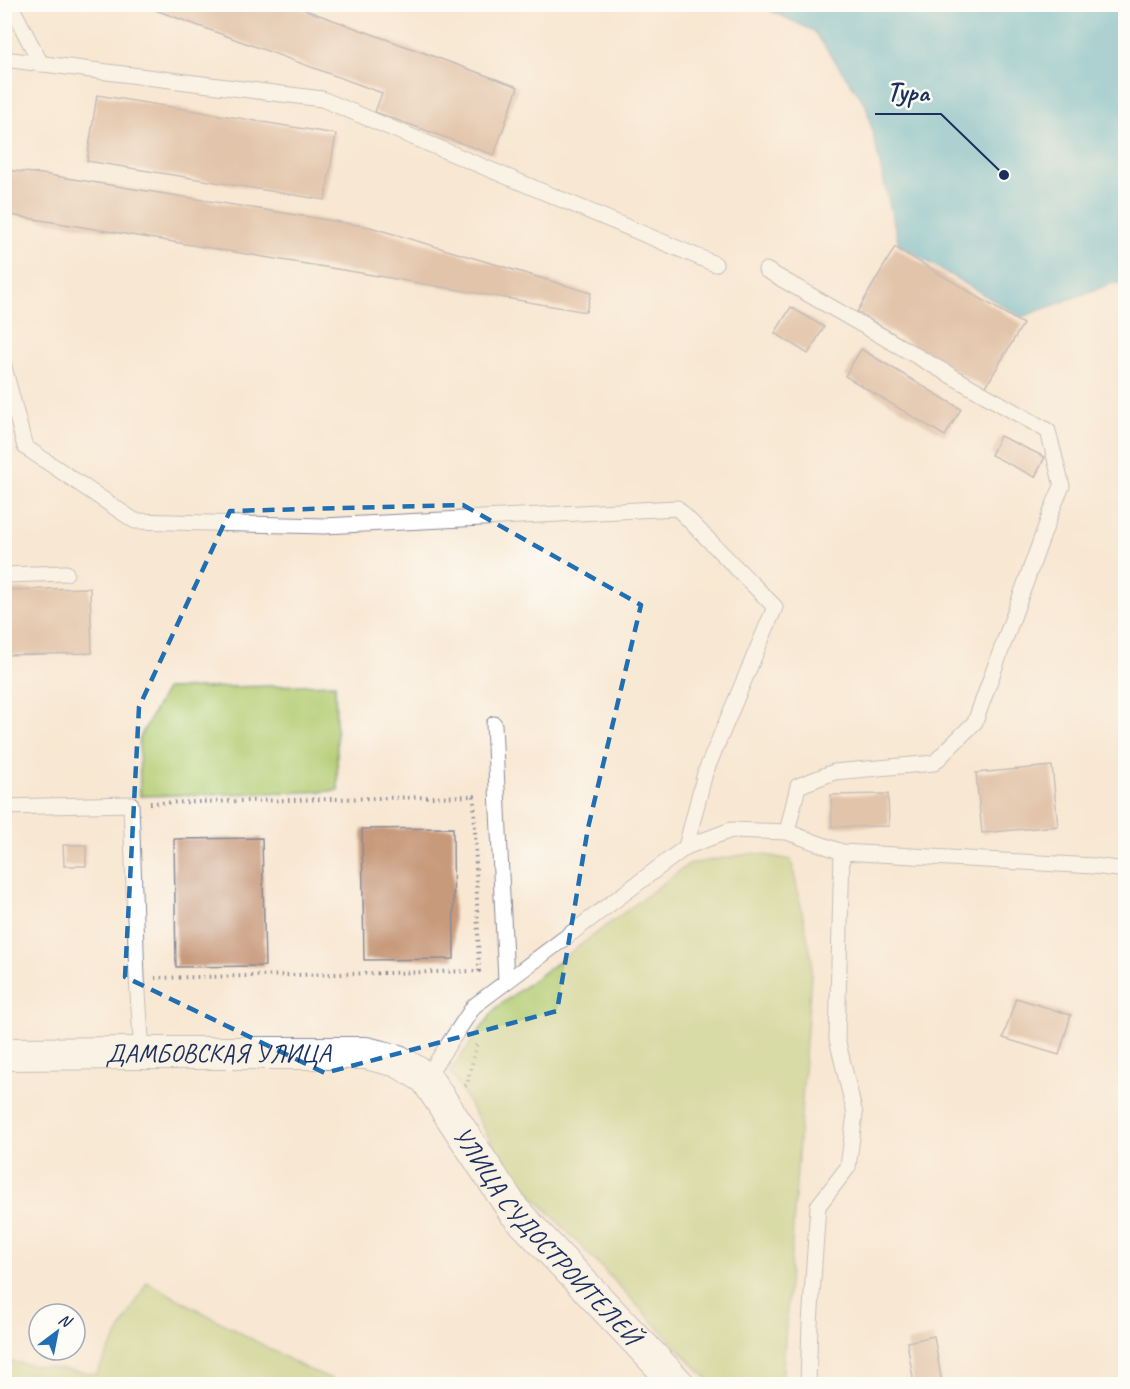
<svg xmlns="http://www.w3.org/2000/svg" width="1130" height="1389" viewBox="0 0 1130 1389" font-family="Caveat,sans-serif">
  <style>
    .green { fill: #b3cc72; stroke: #677e68; stroke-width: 1.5 }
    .water { fill: #51b7cf; stroke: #367396; stroke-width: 1.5 }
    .building { fill: #c89a7b }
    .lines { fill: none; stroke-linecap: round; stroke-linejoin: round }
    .lane-casing { stroke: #8a8b98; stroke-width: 17 }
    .street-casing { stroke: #8a8b98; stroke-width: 34 }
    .path { stroke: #8a8b98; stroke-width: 4; stroke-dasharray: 1.5 4.5; stroke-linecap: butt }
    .lane { stroke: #fff; stroke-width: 15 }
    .street { stroke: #fff; stroke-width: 32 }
    .marked { fill: none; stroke: #1f6fb2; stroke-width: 4.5; stroke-dasharray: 12 8; stroke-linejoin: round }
    .labels { text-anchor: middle; stroke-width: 5; stroke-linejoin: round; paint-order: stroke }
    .street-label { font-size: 26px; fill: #1b2f5e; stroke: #fdfcf7 }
    .leader { fill: none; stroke: #1b2f5e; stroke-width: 2 }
    .callout-dot { fill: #1b2f5e; stroke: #fdfcf7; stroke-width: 2 }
    .callout-label { font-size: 27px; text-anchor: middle; font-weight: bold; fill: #1b2f5e; stroke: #fdfcf7; stroke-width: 5; stroke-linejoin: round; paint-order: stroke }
  </style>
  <rect width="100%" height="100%" fill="#fdfcf7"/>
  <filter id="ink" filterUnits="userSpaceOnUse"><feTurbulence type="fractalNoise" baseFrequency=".0167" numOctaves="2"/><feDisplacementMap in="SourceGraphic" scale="12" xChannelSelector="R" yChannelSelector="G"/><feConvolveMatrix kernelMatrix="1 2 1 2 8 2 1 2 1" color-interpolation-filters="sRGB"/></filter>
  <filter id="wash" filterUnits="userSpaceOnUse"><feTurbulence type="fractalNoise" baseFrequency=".008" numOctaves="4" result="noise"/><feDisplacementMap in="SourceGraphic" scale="24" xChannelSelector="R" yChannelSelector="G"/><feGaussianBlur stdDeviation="1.35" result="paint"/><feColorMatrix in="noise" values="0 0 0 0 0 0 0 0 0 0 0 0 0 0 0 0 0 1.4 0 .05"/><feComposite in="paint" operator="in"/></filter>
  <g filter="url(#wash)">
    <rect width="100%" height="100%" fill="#f8e7d2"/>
    <g class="green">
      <polygon points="335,684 338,791 140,796 139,739 166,689"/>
      <polygon points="754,853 791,860 812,959 782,1382 778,1384 712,1384 507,1168 450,1071 496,1008 689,864"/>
      <polygon points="147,1282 305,1368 344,1384 5,1384 5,1361 96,1374"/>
    </g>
    <polygon class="water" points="759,5 1125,5 1125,284 1113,283 1022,317 899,245 866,105 814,31"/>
    <g id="blocks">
      <g class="building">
        <polygon points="139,4 289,4 518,87 494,155 375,112 382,93"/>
        <polygon points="97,95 336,134 325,200 87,161"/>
        <polygon points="4,170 42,174 370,227 591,293 586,312 361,273 4,214"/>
        <polygon points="895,247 1023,324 985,388 857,312"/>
        <polygon points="791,307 824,327 808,354 775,333"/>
        <polygon points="861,349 961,409 945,436 845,376"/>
        <polygon points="1000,436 1045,457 1035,477 991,455"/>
        <polygon points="90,588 92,653 4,655 4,590"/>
        <polygon points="1052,766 1058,826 982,833 976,773"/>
        <polygon points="888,794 889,826 832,827 831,795"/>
        <polygon points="453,828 454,959 364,960 362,829"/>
        <polygon points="262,838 265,966 176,967 174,839"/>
        <polygon points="63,845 86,845 86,866 64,866"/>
        <polygon points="1016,998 1071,1015 1059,1055 1003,1038"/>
        <polygon points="934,1336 942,1384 914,1384 907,1342"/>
      </g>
    </g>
  </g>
  <g filter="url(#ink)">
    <use href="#blocks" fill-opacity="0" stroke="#8a8b98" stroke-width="1.5"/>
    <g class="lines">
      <g class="lane-casing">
        <g id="lane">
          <polyline points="10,4 41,64"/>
          <polyline points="4,59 322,99 715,264"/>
          <polyline points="766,270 1048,431 1062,486 1053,507 975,722 934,763 834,772 798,786 787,832"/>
          <polyline points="4,367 25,447 135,521 324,526 677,508 775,607 705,773 686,847"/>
          <polyline points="4,575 66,573"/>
          <polyline points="494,724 506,981"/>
          <polyline points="4,807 131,804 137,978 142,1053"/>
          <polyline points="426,1078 474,1006 686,847 731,830 787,832 842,852 1094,866 1126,870"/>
          <polyline points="808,1384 810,1324 818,1206 848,1167 855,1114 837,1039 842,852"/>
        </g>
      </g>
      <g class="street-casing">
        <g id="street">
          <path id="s1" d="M 4,1054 L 142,1053 L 366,1053 L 398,1061 L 426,1078 L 514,1211 L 678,1384"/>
        </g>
      </g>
      <g class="path">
        <polyline points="150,803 474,796 479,971 155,978"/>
        <polyline points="465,1086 467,1085 477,1042"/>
      </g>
      <use href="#lane" class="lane"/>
      <use href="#street" class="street"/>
    </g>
  </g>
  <path d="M0 0H1130V1389H0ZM 463,505 L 641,605 L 588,828 L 557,1011 L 325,1073 L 125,977 L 139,707 L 230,511 Z" fill="#f8e7d2" fill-opacity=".55" fill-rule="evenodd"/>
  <path class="marked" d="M 463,505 L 641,605 L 588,828 L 557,1011 L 325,1073 L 125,977 L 139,707 L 230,511 Z"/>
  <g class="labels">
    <g class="street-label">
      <text dy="9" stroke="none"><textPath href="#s1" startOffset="214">ДАМБОВСКАЯ УЛИЦА</textPath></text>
      <text dy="9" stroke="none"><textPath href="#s1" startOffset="627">УЛИЦА СУДОСТРОИТЕЛЕЙ</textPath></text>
    </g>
  </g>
  <path class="leader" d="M1004 175L941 114H875"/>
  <circle class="callout-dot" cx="1004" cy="175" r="6"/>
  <g class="callout-label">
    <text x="908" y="101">Тура</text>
  </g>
  <rect width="1130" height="1389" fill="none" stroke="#fdfcf7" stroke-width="24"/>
  <g transform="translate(57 1332) rotate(32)"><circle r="28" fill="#fdfcf7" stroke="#a3aaba" stroke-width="1.5"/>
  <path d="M0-4.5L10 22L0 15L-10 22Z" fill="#1f6fb2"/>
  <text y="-9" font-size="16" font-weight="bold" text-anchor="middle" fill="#1b2f5e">N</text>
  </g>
</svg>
